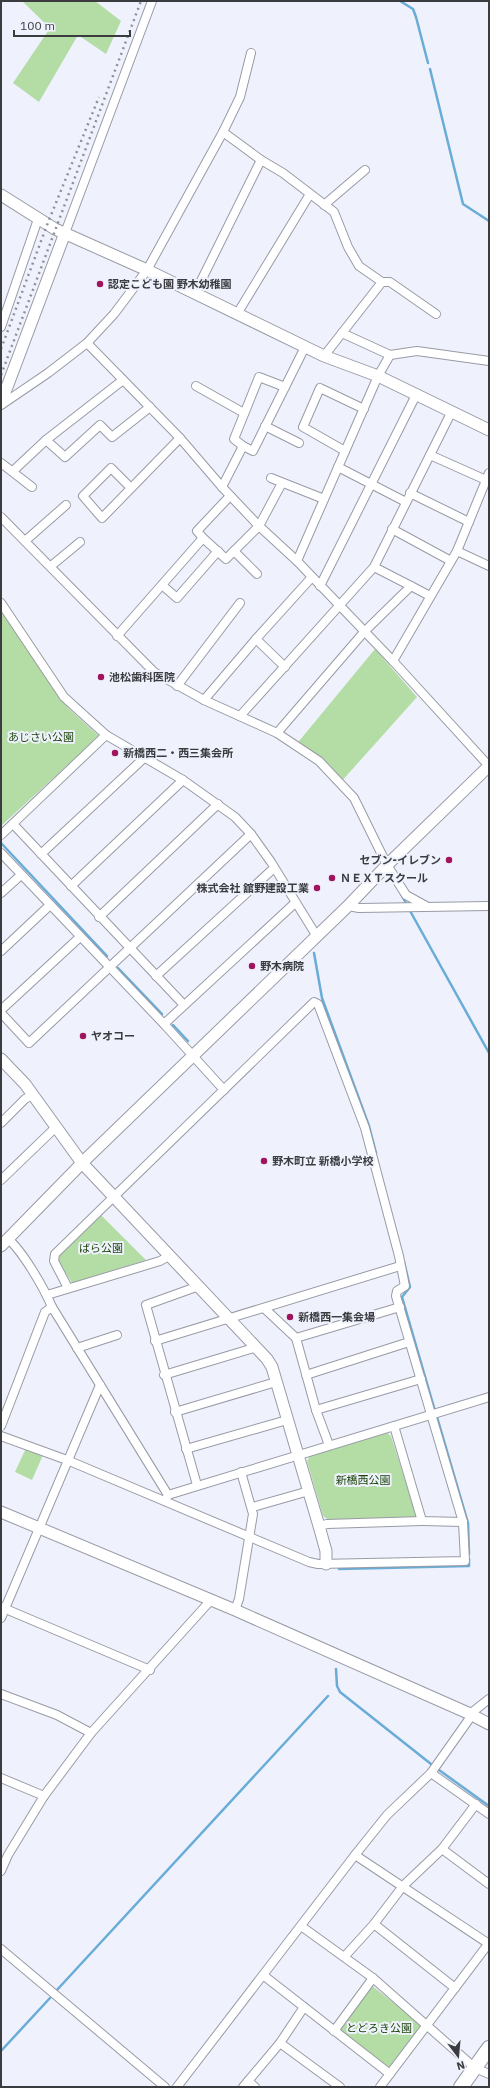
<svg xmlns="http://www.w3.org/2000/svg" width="490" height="2088" viewBox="0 0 490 2088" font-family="'IBM Plex Sans','Noto Sans JP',sans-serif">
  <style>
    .green { fill: #b3dda5 }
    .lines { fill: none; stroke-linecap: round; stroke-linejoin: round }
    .stream { stroke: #69acd7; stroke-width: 2.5 }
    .street-casing { stroke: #989ba5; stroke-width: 10 }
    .secondary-casing { stroke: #989ba5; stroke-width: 13 }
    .highway-casing { stroke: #989ba5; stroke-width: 16 }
    .street { stroke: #fff; stroke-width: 8 }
    .secondary { stroke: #fff; stroke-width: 11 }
    .highway { stroke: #fff; stroke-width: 14 }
    .rail { stroke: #8f9198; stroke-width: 2.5; stroke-dasharray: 2 4; stroke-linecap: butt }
    .poi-dot { fill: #a0145e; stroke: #eff2fd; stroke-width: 1.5 }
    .labels { text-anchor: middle; stroke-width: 4; stroke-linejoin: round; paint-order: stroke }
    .poi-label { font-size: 11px; font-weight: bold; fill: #3b3c40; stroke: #eff2fd; text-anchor: start }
    .park-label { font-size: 11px; fill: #1e470c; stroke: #eff2fd }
  </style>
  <rect width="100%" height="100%" fill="#eff2fd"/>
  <g class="green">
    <polygon points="22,1 95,1 121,21 106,54 78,35 39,102 13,83 50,28"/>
    <polygon points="1,611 68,708 99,736 1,826"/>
    <polygon points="375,649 417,697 340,783 295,746"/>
    <polygon points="101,1215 146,1260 72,1283 58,1261 58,1255"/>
    <polygon points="386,1432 391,1436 417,1518 330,1521 323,1516 307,1461 311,1454"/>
    <polygon points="26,1448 43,1455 32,1480 15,1472"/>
    <polygon points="371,1985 423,2026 390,2072 337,2031"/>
  </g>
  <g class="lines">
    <g class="stream">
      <polyline points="400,1 413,9 416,17 428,63"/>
      <polyline points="430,69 463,204 489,221"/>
      <polyline points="1,843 107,956"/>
      <polyline points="401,894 407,905"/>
      <polyline points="409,909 489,1053"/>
      <polyline points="314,953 322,998 369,1126 376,1153"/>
      <polyline points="118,968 162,1014"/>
      <polyline points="173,1025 188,1041"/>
      <polyline points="404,1262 410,1287 402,1297 435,1411"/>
      <polyline points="437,1417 468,1523 469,1554"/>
      <polyline points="339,1569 469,1566 469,1559"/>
      <polyline points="336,1669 337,1686 340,1692 431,1764"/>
      <polyline points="439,1770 489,1806"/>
      <polyline points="56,1991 328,1696"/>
      <polyline points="1,2051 50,1998"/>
    </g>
    <g class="street-casing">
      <g id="street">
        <polyline points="223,132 261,160 283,173 334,212 348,247 359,266 382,282 324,356"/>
        <polyline points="324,205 365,170"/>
        <polyline points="65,233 152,1"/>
        <polyline points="382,282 390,282 436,314"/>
        <polyline points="195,293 261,160"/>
        <polyline points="237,314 310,194"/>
        <polyline points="1,327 38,219"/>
        <polyline points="87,343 180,438 222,487 259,526 297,561 393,661 489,766"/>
        <polyline points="390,355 417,351 489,361"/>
        <polyline points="123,380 46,440 65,457 100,425 112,437 150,407"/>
        <polyline points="196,386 244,413"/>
        <polyline points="1,405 48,373 87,343 114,314 147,270 223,132 240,97 251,53"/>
        <polyline points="265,426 299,443"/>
        <polyline points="243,446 234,439 259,377 285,387"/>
        <polyline points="345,451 303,427 320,388 364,409"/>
        <polyline points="430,455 486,480"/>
        <polyline points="1,463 32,487"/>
        <polyline points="338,467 406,502"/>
        <polyline points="13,471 46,440"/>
        <polyline points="271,478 324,499"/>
        <polyline points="222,487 243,446 253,451 305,347"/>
        <polyline points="131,488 111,468 83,496 102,518 180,438"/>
        <polyline points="410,493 469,522"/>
        <polyline points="1,517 154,672 204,700 277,733 319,761 354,798 387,865 406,895 426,906"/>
        <polyline points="392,529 451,561"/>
        <polyline points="203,538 197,531 230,496"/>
        <polyline points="25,541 66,505"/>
        <polyline points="234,551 257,574"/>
        <polyline points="457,551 489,566"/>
        <polyline points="297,561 378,376 390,355 342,333"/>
        <polyline points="51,566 80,542"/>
        <polyline points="162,585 177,598 218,551"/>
        <polyline points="320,586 416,395"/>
        <polyline points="411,586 430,596"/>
        <polyline points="1,603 64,697 106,735 183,780 235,817 251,834 271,862 316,935"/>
        <polyline points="117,636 203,538 226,559 259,526 282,483"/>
        <polyline points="256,639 312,577"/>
        <polyline points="393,661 457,551 489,473"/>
        <polyline points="177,686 240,603"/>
        <polyline points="204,700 256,639 285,667"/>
        <polyline points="240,716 374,567 451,413"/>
        <polyline points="277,733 364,632 411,586 374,567"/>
        <polyline points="13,824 184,1005"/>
        <polyline points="1,835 106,735"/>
        <polyline points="1,853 164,1024 224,1090"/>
        <polyline points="41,854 144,758"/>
        <polyline points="71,886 183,780"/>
        <polyline points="1,893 21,875"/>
        <polyline points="348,906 359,908 489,906"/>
        <polyline points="99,917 218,804"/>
        <polyline points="1,951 50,905"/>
        <polyline points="156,976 274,868"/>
        <polyline points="1,1010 80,937"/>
        <polyline points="1,1013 29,1043 251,834"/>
        <polyline points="164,1024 295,903"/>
        <polyline points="1,1123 25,1099 32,1095"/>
        <polyline points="1,1180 55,1128"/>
        <path d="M 7,1238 C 22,1250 44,1288 52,1307 L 168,1495 L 166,1499"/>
        <polyline points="47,1295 160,1261 169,1256"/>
        <polyline points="264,1308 296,1338 316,1410 329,1445"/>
        <polyline points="296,1338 400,1307"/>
        <polyline points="155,1341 400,1266"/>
        <polyline points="77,1348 117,1335"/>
        <polyline points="164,1375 257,1347"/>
        <polyline points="306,1375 409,1342"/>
        <polyline points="316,1410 421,1379"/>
        <polyline points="175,1412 276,1382"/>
        <polyline points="1,1426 45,1312 52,1307"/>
        <polyline points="394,1426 422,1521 463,1522"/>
        <polyline points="1,1436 67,1460 309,1562 318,1564 465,1561 463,1522 396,1296 397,1291 405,1286 399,1256 365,1128 318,1004 314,1002 55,1254 54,1261 68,1288"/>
        <polyline points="186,1449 287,1420"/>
        <polyline points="197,1485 146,1305 199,1286"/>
        <polyline points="168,1495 489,1397"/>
        <polyline points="253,1507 309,1491"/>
        <polyline points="319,1526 327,1524 422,1521"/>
        <polyline points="1,1607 150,1670"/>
        <polyline points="235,1610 239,1599 253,1514 241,1472"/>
        <polyline points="1,1618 100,1385"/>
        <polyline points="1,1694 57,1715 91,1733"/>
        <polyline points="470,1714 489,1699"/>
        <polyline points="431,1773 489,1814"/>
        <polyline points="1,1778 44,1796"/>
        <polyline points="442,1849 489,1884"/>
        <polyline points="355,1855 489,1944"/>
        <polyline points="1,1871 8,1855 44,1796 91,1733 211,1600"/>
        <polyline points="374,1924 455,1988"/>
        <polyline points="301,1926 373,1978 475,2068 489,2074"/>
        <polyline points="1,1949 165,2087"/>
        <polyline points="345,1956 374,1924 403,1886 442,1849 476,1804"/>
        <polyline points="263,1975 390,2074"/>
        <polyline points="334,2031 373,1978"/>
        <polyline points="280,2043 340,2087"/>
        <polyline points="248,2081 255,2087"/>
        <polyline points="177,2087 355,1855 387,1815 431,1773 472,1715"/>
        <polyline points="243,2087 280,2043 304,2007"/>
        <polyline points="380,2087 489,1943"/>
      </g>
    </g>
    <g class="secondary-casing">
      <g id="secondary">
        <polyline points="1,195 55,229 147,270 324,356 378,376 489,430"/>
        <polyline points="1,403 65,233"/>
        <polyline points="1,1059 25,1084 82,1163 267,1359 272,1367 319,1526 326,1551 326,1564"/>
        <polyline points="1,1246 87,1158 348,906 387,865 489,766"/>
        <polyline points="1,1512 235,1610 468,1713 489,1724"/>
      </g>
    </g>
    <g class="highway-casing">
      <polyline id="highway" points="461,2087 489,2048"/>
    </g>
    <use href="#street" class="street"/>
    <use href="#secondary" class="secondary"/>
    <use href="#highway" class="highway"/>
    <g class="rail">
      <polyline points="1,349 47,225 99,97"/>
      <polyline points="1,375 141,1"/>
    </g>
  </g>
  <g class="poi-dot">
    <circle cx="100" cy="284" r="4"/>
    <circle cx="101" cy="677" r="4"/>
    <circle cx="115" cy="753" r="4"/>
    <circle cx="449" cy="860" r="4"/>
    <circle cx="332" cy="878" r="4"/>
    <circle cx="317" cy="888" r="4"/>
    <circle cx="252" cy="966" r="4"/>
    <circle cx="83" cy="1036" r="4"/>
    <circle cx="264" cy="1161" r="4"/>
    <circle cx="290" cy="1317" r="4"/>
  </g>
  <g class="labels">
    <g class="poi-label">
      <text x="108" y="288">認定こども園 野木幼稚園</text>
      <text x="109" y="681">池松歯科医院</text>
      <text x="123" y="757">新橋西二・西三集会所</text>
      <text x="441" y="864" text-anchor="end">セブン-イレブン</text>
      <text x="340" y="882">ＮＥＸＴスクール</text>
      <text x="309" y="892" text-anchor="end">株式会社 舘野建設工業</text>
      <text x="260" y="970">野木病院</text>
      <text x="91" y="1040">ヤオコー</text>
      <text x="272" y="1165">野木町立 新橋小学校</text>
      <text x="298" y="1321">新橋西一集会場</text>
    </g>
    <g class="park-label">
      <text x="41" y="741">あじさい公園</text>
      <text x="101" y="1252">ばら公園</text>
      <text x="363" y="1484">新橋西公園</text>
      <text x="379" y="2032">とどろき公園</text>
    </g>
  </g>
  <rect width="490" height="2088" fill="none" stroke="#3b3c40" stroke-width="4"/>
  <g transform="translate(458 2056) rotate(164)" stroke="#eff2fd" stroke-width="3" paint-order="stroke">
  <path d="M0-3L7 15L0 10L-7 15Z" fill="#3b3c40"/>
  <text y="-6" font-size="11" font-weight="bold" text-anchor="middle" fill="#3b3c40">N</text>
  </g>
  <path d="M14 30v6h116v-6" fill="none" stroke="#3b3c40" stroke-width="2"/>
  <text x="20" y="30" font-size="12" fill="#3b3c40" stroke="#eff2fd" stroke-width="3" paint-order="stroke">100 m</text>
</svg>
